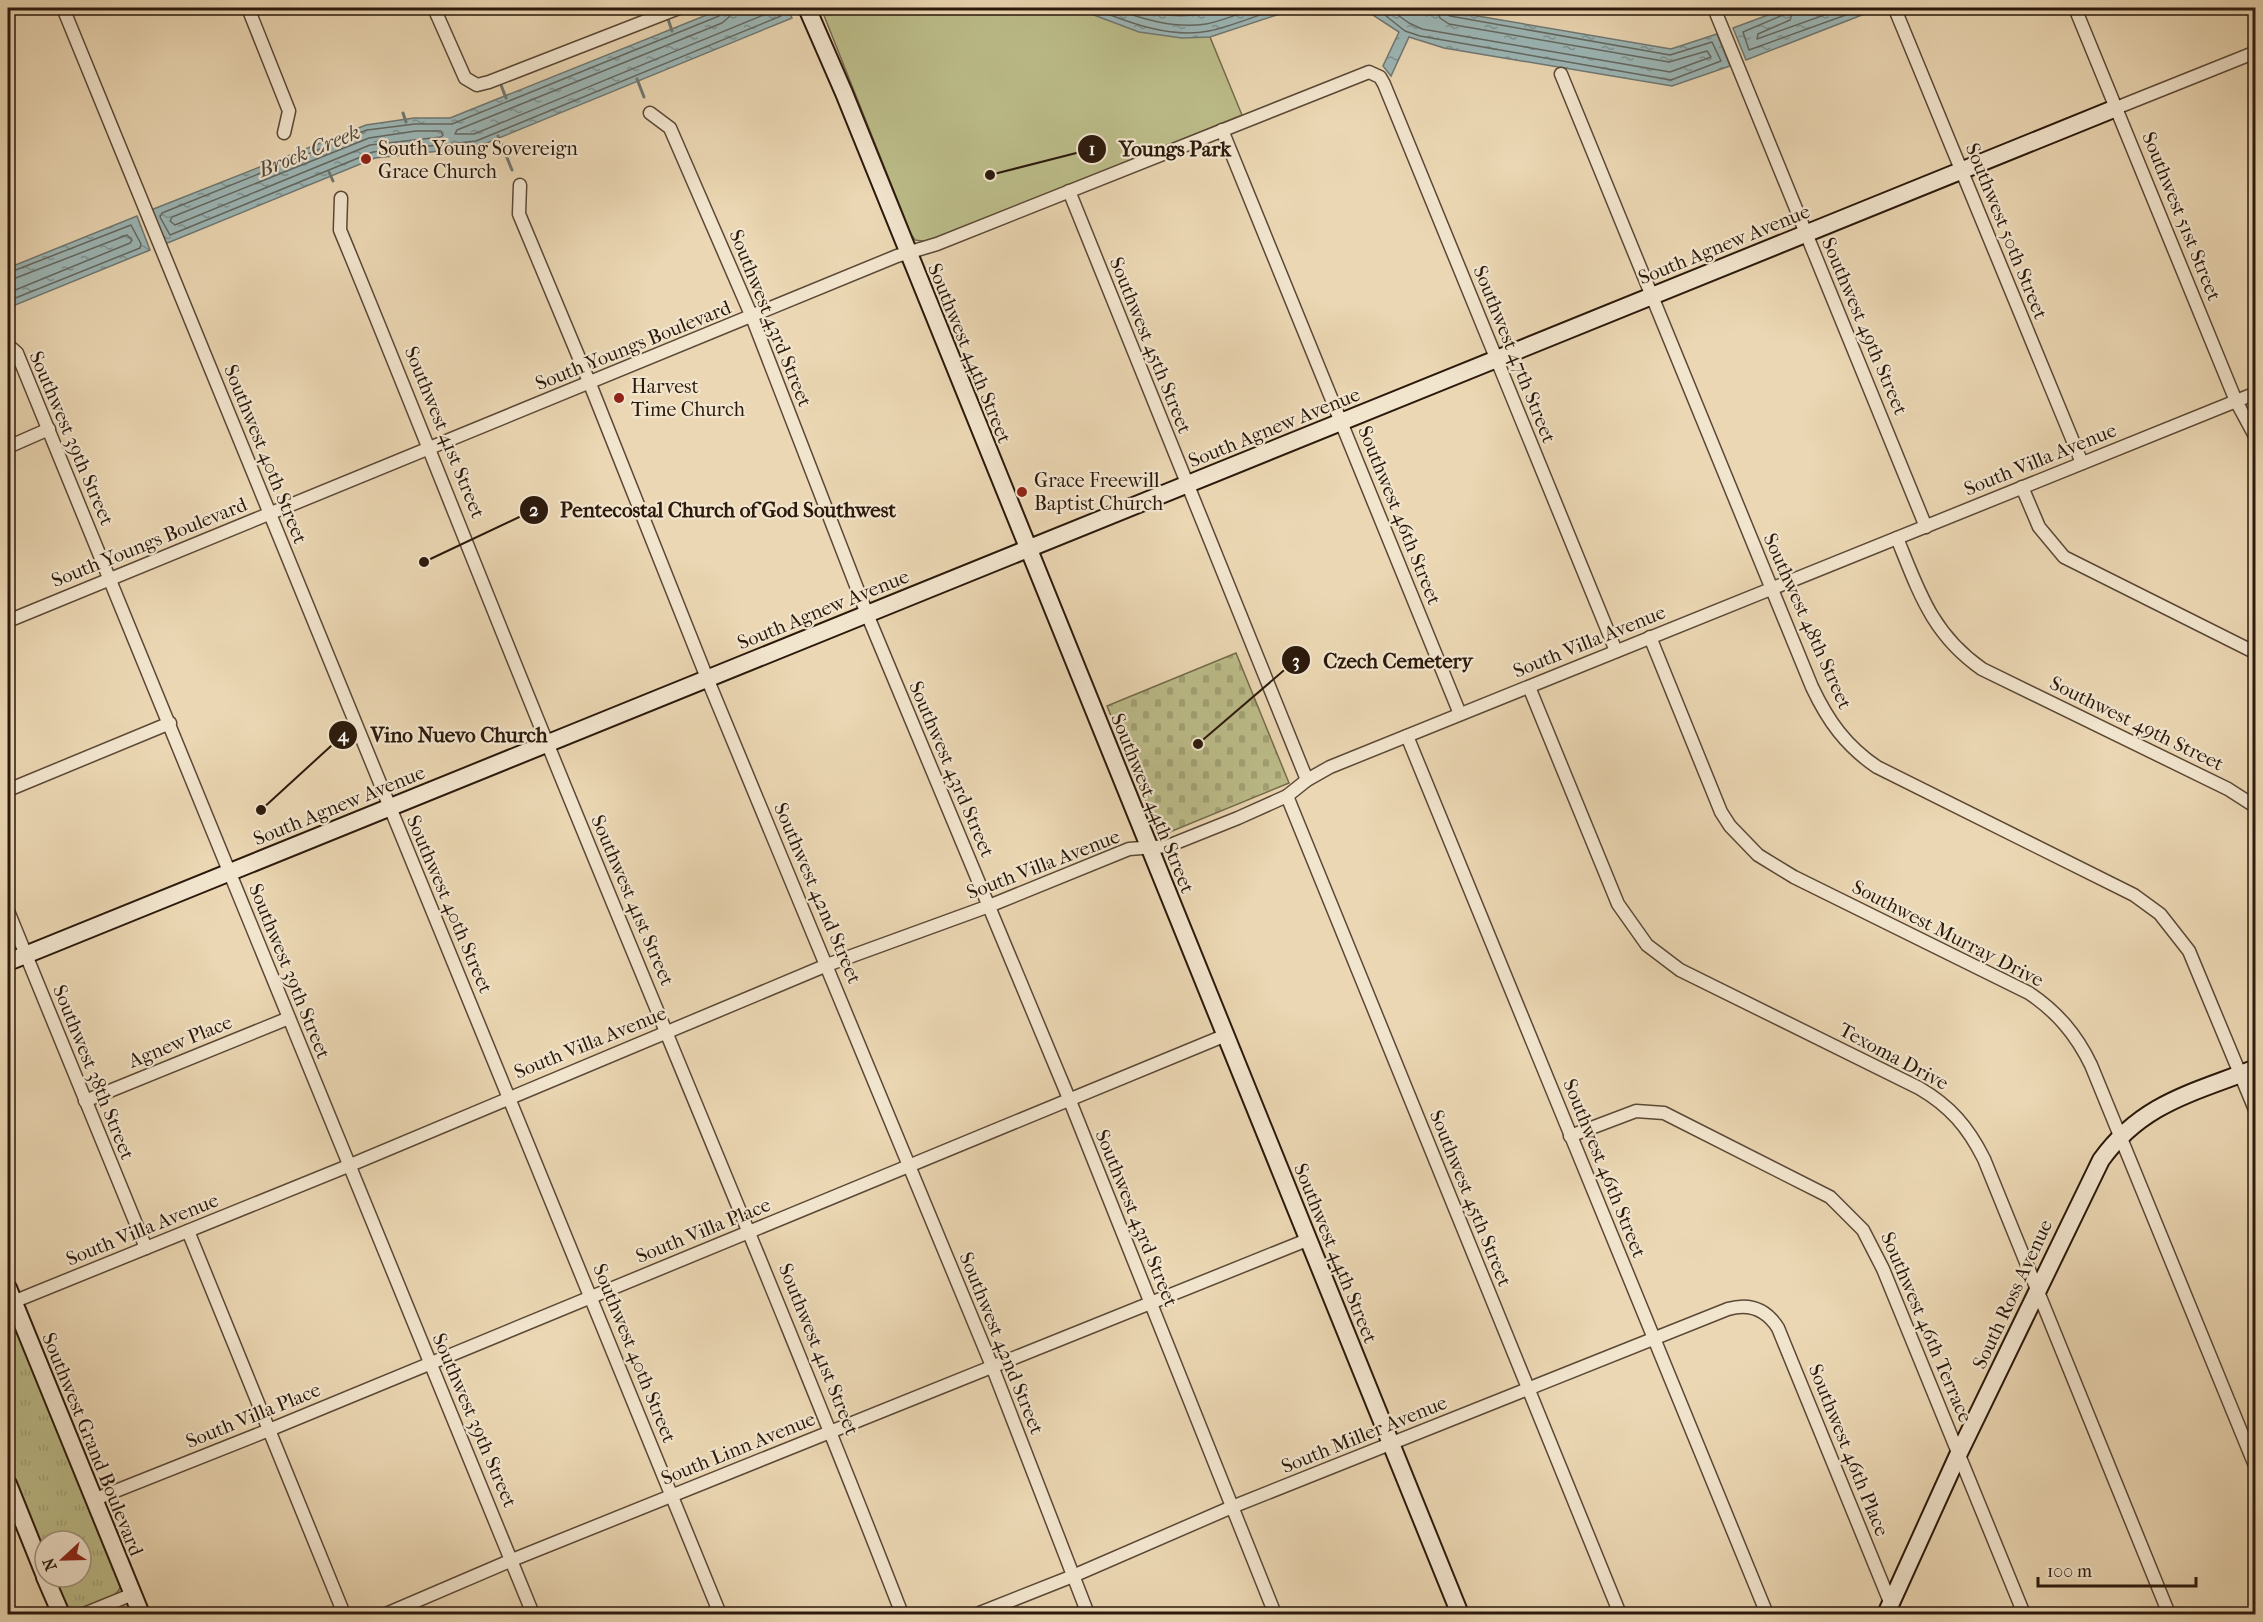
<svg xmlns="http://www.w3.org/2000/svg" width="2263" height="1622" viewBox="0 0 2263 1622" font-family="'IM FELL French Canon',serif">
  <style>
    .grass { fill: url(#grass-tufts); stroke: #746b4b; stroke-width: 1.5 }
    .cemetery { fill: url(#cemetery-stones); stroke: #746b4b; stroke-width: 1.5 }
    .park { fill: #bcbd8a; stroke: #746b4b; stroke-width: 1.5 }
    .water { fill: url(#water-ripples); stroke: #6f7873; stroke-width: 1.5 }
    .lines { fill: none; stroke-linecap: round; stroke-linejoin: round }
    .shore { stroke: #646862; stroke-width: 1.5 }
    .stream { stroke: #6f7873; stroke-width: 3 }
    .street-casing { stroke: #5b4836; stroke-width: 15 }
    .secondary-casing { stroke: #2b190c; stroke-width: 20 }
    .street { stroke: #f2e5ce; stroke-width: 12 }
    .secondary { stroke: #f2e5ce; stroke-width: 16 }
    .poi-dot { fill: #8f2418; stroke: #f2e5ce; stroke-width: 2 }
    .labels { text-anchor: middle; stroke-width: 4.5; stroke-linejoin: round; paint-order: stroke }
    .poi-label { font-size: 20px; fill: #2b190c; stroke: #f2e5ce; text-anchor: start }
    .street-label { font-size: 20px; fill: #2b190c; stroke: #f2e5ce }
    .water-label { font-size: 21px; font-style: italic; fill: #4d483f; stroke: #f2e5ce }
    .leader { fill: none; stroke: #2b190c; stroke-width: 2 }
    .callout-dot { fill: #2b190c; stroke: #f2e5ce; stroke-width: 2 }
    .mark-label { font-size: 18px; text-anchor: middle; font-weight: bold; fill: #fff }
    .callout-label { font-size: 21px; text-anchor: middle; font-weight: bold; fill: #2b190c; stroke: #f2e5ce; stroke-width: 4.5; stroke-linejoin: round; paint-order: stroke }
  </style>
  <defs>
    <pattern id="grass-tufts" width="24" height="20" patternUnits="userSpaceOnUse" patternTransform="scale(1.5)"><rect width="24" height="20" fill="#bcbd8a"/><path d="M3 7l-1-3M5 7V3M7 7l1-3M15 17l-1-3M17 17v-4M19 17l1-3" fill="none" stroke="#a2a276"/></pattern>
    <pattern id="cemetery-stones" width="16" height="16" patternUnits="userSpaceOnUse" patternTransform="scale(1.5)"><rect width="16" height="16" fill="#bcbd8a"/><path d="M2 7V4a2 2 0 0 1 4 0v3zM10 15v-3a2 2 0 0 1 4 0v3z" fill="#a2a276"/></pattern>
    <pattern id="water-ripples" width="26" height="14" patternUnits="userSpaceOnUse" patternTransform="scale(1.5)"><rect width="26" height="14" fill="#9cb7b7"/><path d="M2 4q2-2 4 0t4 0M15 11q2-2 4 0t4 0" fill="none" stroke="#7f9493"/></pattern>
  </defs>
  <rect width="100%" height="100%" fill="#ebd7b3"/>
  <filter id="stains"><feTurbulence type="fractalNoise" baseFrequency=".00333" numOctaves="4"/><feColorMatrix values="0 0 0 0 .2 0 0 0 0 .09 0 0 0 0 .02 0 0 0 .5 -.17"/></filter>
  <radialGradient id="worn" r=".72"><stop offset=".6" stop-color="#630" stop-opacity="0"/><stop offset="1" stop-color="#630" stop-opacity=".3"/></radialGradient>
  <path class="grass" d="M 8,1314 L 11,1317 L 122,1583 C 119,1600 81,1613 66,1608 L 53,1577 L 81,1577 L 81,1541 L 45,1541 L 45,1558 L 8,1466 Z"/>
  <polygon class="cemetery" points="1236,653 1289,783 1160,836 1107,706"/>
  <polygon class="park" points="821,8 1206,8 1210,37 1242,115 929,242 915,240 911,234"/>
  <g class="water">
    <polygon points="724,8 788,8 792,18 477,147 375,158 165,244 151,210 366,125 414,118 450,118"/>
    <polygon points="1075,8 1298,8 1210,37 1182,38 1139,32"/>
    <polygon points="1362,8 1431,8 1671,49 1717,34 1730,66 1672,86 1444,48 1409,37 1391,76 1383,66 1399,32"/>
    <polygon points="1787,8 1880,8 1746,60 1733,28"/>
    <polygon points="137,216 150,250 8,308 8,268"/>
  </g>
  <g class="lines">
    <g class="shore">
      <polyline points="723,8 719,16 452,124 415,124 367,130 162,213 160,217 170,235 373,152 476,141 781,16 782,8"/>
      <polyline points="731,8 729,17 722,23 457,130 455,134 474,134 773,11 775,8"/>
      <path d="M 1092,8 C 1128,22 1169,39 1209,31 C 1233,26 1257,15 1280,8"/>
      <path d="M 1113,8 C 1142,19 1174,29 1206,24 C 1223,21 1240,13 1256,8"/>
      <path d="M 1138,8 C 1167,19 1199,17 1227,8"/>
      <polyline points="1376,8 1405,31 1420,36 1671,80 1721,61 1712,42 1670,55 1450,16 1445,13 1444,8"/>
      <polyline points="1388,8 1409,23 1422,29 1670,72 1711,57 1707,51 1669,62 1449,24 1440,18 1437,8"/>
      <polyline points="1787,8 1783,15 1743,32 1749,50 1865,8"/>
      <polyline points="1794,8 1790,20 1758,34 1757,39 1844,8"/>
      <polygon points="416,131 441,131 443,135 441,137 370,145 175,225 170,221 172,217 369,138"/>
      <polyline points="8,273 131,225 141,244 140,248 8,301"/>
      <polyline points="8,281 127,235 132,240 130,243 8,293"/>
    </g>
    <g class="stream">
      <polyline points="668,19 672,31"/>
      <polyline points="637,79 644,97"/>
      <polyline points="501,85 506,98"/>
      <polyline points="403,113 406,122"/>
      <polyline points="498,136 512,170"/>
      <polyline points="329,172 333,181"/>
    </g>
    <g class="street-casing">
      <g id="street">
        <polyline points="63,8 720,1614"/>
        <polyline points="248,8 289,111 284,133"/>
        <polyline points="434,8 465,78 477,85 489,82 679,8"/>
        <polyline points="1714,8 1926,527"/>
        <polyline points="2075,8 2236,401 2256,438"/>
        <polyline points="1897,14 2082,463"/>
        <path d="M 1561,74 L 1812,687 C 1828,721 1846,746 1877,767 L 2134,895 L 2160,914 L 2189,951 L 2256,1112"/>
        <polyline points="2116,108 2256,52"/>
        <polyline points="650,113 670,128 752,317 867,614 1070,1101 1275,1614"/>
        <polyline points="1222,130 1460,714"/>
        <polyline points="520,185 519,214 590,384 707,678 992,1366 1088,1614"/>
        <polyline points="1069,191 1307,780"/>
        <path d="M 341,198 L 340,230 C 411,401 478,574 548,745 C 666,1035 789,1323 902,1614"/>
        <polyline points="8,345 17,353 533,1614"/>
        <polyline points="8,447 49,429"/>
        <polyline points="2022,487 2039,527 2064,557 2256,653"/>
        <path d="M 1897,538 C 1919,592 1932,634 1982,669 L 2228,789 L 2256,807"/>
        <polyline points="8,621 897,256 937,244 1369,72 1380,77 1384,84 1616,651"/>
        <path d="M 1650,637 L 1721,812 L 1730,826 L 1758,855 L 1794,877 L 2029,993 C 2057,1012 2076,1034 2091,1065 L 2256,1468"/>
        <path d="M 1529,687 L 1618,904 L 1647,945 L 1680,970 L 1919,1088 C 1950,1106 1968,1127 1984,1159 L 2169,1614"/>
        <polyline points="1407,736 1767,1614"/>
        <polyline points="8,790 170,723"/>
        <polyline points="1287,796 1620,1614"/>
        <polyline points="8,911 146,1248"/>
        <polyline points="85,1101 289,1018"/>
        <polyline points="1570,1136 1636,1111 1664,1113 1830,1197 1863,1230 1883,1269 2024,1614"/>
        <polyline points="188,1231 344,1614"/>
        <polyline points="8,1304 348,1166 827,965 989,906 1129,849 1168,846 1238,818 1287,796 1307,780 1330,767 2256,393"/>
        <polyline points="93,1500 269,1430 1226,1035"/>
        <polyline points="84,1614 133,1594"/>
        <polyline points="386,1614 512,1560 1307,1240"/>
        <path d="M 977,1614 L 1073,1576 L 1232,1507 L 1728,1309 C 1749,1303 1766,1309 1778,1328 L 1890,1602"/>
      </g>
    </g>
    <g class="secondary-casing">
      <g id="secondary">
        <polyline points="807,8 844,93 1460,1614"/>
        <polyline points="8,962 2116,108"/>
        <polyline points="8,1288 141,1614"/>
        <polyline points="8,1484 45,1576"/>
        <polyline points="45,1577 61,1614"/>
        <path d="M 1886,1614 L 1959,1453 L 2101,1160 C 2143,1102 2194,1093 2256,1068"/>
      </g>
    </g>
    <use href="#street" class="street"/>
    <use href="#secondary" class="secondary"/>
  </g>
  <g class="poi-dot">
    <circle cx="366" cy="159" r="6"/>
    <circle cx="619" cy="398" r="6"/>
    <circle cx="1022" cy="492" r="6"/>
  </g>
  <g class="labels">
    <g class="poi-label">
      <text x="378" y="155">South Young Sovereign<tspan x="378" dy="23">Grace Church</tspan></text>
      <text x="631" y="393">Harvest<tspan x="631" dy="23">Time Church</tspan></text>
      <text x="1034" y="487">Grace Freewill<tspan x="1034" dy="23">Baptist Church</tspan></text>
    </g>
    <g class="street-label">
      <text transform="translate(2182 216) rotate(68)" y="7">Southwest 51st Street</text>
      <text transform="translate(2007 231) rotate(68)" y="7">Southwest 50th Street</text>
      <text transform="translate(1724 244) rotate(-22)" y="7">South Agnew Avenue</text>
      <text transform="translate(771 318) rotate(68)" y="7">Southwest 43rd Street</text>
      <text transform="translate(1865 326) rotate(67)" y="7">Southwest 49th Street</text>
      <text transform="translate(633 345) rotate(-22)" y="7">South Youngs Boulevard</text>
      <text transform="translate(1151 345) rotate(68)" y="7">Southwest 45th Street</text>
      <text transform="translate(970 353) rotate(68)" y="7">Southwest 44th Street</text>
      <text transform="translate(1515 354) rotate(68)" y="7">Southwest 47th Street</text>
      <text transform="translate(1274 427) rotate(-22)" y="7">South Agnew Avenue</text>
      <text transform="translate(445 432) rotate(68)" y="7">Southwest 41st Street</text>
      <text transform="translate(72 438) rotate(67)" y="7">Southwest 39th Street</text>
      <text transform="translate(266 454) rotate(68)" y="7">Southwest 40th Street</text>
      <text transform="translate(2040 459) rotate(-22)" y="7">South Villa Avenue</text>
      <text transform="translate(1400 515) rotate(68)" y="7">Southwest 46th Street</text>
      <text transform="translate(149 542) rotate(-22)" y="7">South Youngs Boulevard</text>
      <text transform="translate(823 609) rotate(-22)" y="7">South Agnew Avenue</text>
      <text transform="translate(1808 621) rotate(66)" y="7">Southwest 48th Street</text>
      <text transform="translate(1589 641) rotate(-22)" y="7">South Villa Avenue</text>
      <text transform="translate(2137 723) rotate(26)" y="7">Southwest 49th Street</text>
      <text transform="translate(952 769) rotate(67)" y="7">Southwest 43rd Street</text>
      <text transform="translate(1153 803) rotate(68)" y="7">Southwest 44th Street</text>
      <text transform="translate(339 805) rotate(-22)" y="7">South Agnew Avenue</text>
      <text transform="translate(1043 864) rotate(-21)" y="7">South Villa Avenue</text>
      <text transform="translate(818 893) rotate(67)" y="7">Southwest 42nd Street</text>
      <text transform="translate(633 900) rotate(67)" y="7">Southwest 41st Street</text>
      <text transform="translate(450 904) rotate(67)" y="7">Southwest 40th Street</text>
      <text transform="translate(1948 933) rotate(27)" y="7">Southwest Murray Drive</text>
      <text transform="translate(290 971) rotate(68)" y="7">Southwest 39th Street</text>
      <text transform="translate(180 1041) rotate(-22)" y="7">Agnew Place</text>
      <text transform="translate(590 1042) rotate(-22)" y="7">South Villa Avenue</text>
      <text transform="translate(1894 1056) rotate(28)" y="7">Texoma Drive</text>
      <text transform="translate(94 1072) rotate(68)" y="7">Southwest 38th Street</text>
      <text transform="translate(1605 1168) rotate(68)" y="7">Southwest 46th Street</text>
      <text transform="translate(1471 1198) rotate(68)" y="7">Southwest 45th Street</text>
      <text transform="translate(1137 1218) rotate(68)" y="7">Southwest 43rd Street</text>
      <text transform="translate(142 1229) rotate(-22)" y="7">South Villa Avenue</text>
      <text transform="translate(703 1230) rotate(-22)" y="7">South Villa Place</text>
      <text transform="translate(1336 1253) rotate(68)" y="7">Southwest 44th Street</text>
      <text transform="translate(2012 1294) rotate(-65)" y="7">South Ross Avenue</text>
      <text transform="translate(1927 1327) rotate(67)" y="7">Southwest 46th Terrace</text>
      <text transform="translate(1002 1343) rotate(68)" y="7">Southwest 42nd Street</text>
      <text transform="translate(819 1349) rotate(68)" y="7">Southwest 41st Street</text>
      <text transform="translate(635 1353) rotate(68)" y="7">Southwest 40th Street</text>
      <text transform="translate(253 1415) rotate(-22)" y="7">South Villa Place</text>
      <text transform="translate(475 1420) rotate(67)" y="7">Southwest 39th Street</text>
      <text transform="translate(1364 1434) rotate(-22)" y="7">South Miller Avenue</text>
      <text transform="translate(93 1444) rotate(68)" y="7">Southwest Grand Boulevard</text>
      <text transform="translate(738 1448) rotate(-22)" y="7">South Linn Avenue</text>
      <text transform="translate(1849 1450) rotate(68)" y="7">Southwest 46th Place</text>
    </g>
    <g class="water-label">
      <text transform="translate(309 151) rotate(-22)" y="7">Brock Creek</text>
    </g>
  </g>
  <path class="leader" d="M990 175L1092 149M424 562L534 510M1198 744L1296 660M261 810L343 735"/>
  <g class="callout-dot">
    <circle cx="990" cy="175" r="6"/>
    <circle cx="424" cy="562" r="6"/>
    <circle cx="1198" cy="744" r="6"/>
    <circle cx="261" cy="810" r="6"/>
    <circle cx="1092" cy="149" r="15"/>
    <circle cx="534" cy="510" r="15"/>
    <circle cx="1296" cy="660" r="15"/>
    <circle cx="343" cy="735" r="15"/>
  </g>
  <g class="mark-label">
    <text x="1092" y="155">1</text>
    <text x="534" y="516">2</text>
    <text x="1296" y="667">3</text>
    <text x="343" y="741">4</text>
  </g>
  <g class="callout-label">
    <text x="1175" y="156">Youngs Park</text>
    <text x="728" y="517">Pentecostal Church of God Southwest</text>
    <text x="1398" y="668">Czech Cemetery</text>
    <text x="459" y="742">Vino Nuevo Church</text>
  </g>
  <rect width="2263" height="1622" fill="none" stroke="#ebd7b3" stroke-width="30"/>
  <rect x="9" y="9" width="2245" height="1604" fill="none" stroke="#2b190c" stroke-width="3"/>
  <rect x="15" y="15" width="2233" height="1592" fill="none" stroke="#2b190c" stroke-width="1.5"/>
  <g transform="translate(63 1559) rotate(248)"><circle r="28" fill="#f2e5ce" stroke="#a29380" stroke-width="1.5"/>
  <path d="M0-4.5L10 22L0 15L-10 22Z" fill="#8f2418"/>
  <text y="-9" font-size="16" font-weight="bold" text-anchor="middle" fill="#2b190c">N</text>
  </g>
  <path d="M2038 1577v9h158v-9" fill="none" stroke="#2b190c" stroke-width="3"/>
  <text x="2047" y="1577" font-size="18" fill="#2b190c" stroke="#f2e5ce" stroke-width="4.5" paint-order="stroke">100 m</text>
  <rect width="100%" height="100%" filter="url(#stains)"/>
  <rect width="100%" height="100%" fill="url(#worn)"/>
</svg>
